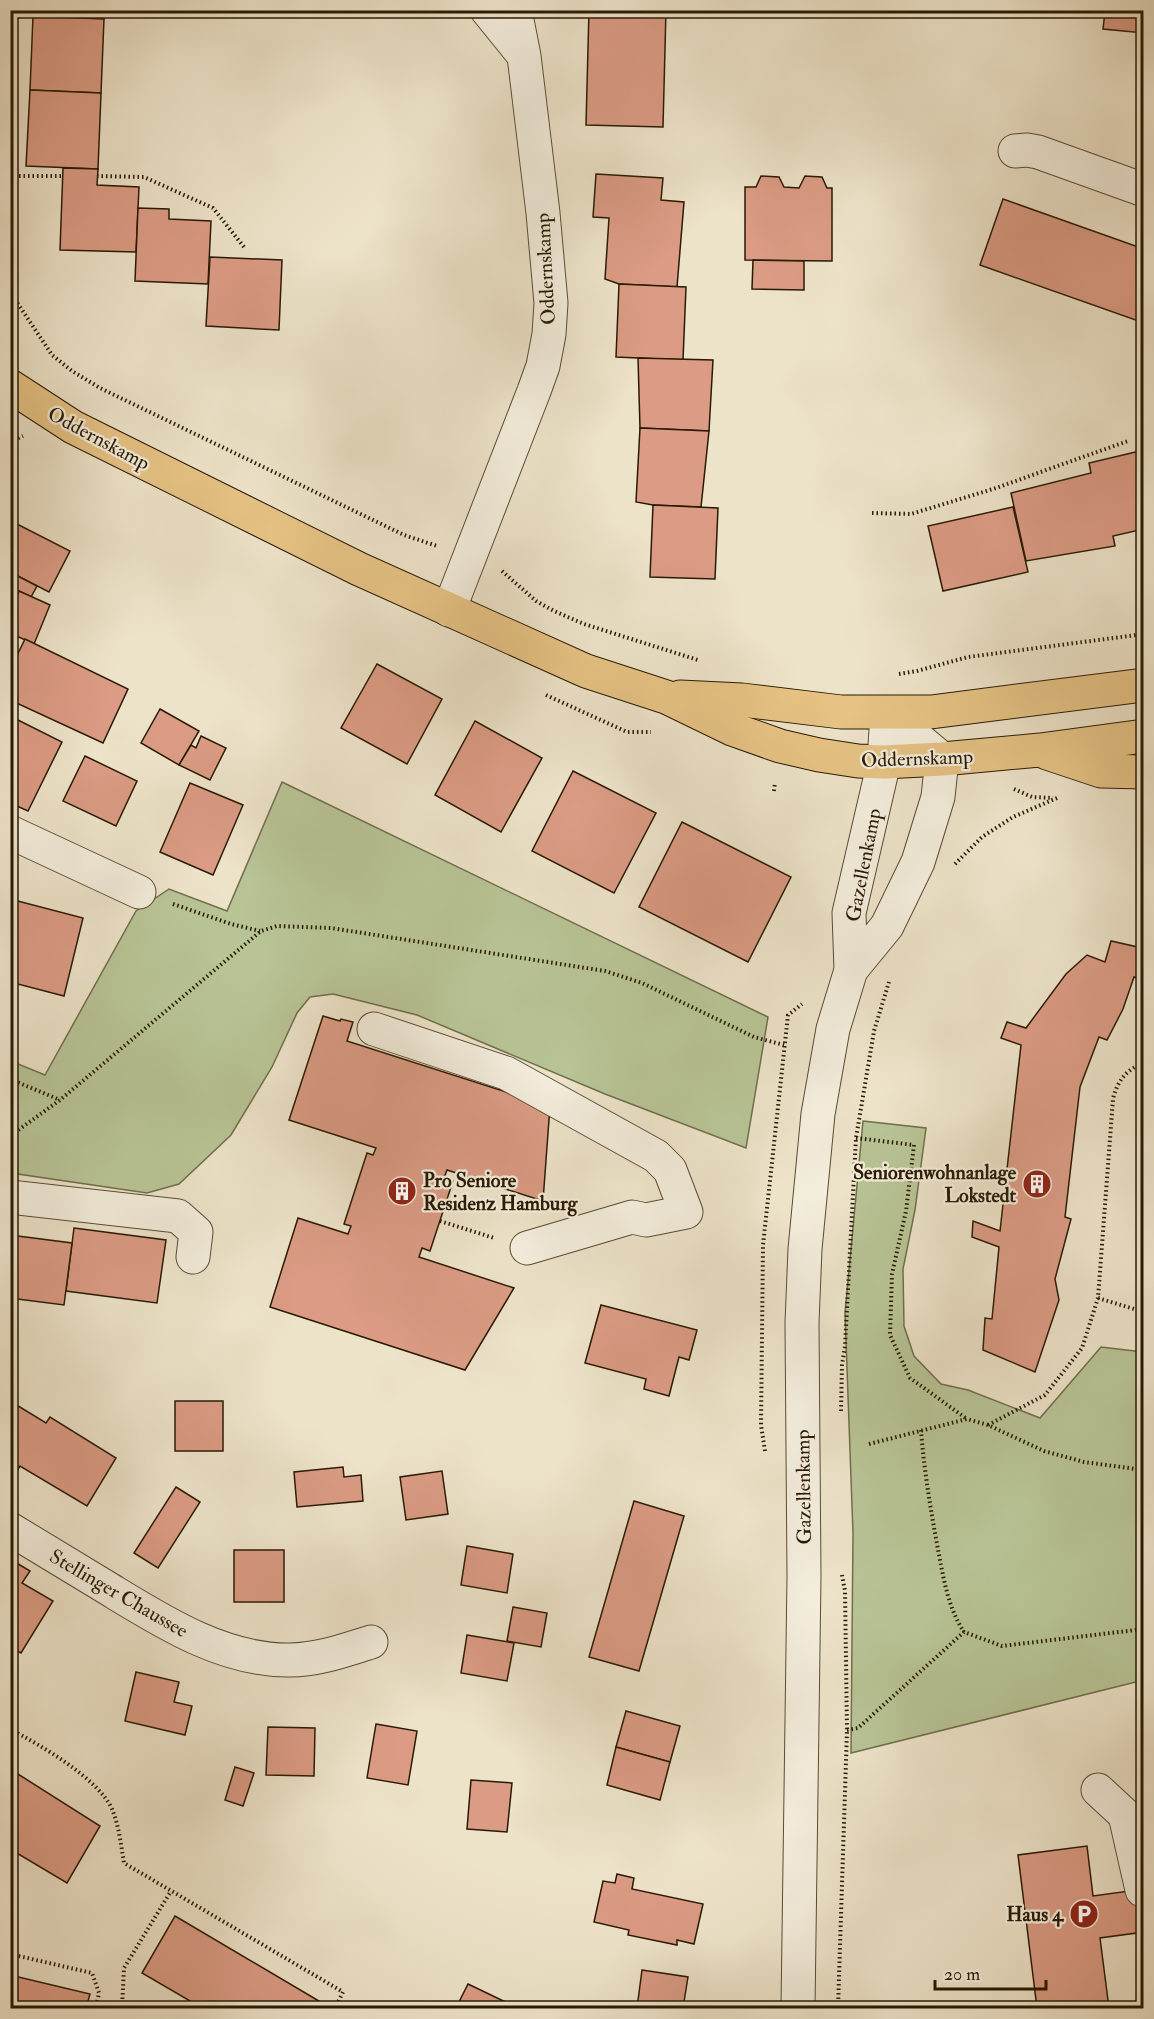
<svg xmlns="http://www.w3.org/2000/svg" width="1154" height="2019" viewBox="0 0 1154 2019" font-family="'IM FELL Double Pica',serif">
  <style>
    .green { fill: #b8c496; stroke: #706f4c; stroke-width: 1.5 }
    .building { fill: #db9b84; stroke: #291a03; stroke-width: 1.5 }
    .lines { fill: none; stroke-linecap: round; stroke-linejoin: round }
    .minor-casing { stroke: #5a4c34; stroke-width: 35 }
    .major-casing { stroke: #291a03; stroke-width: 35 }
    .path { stroke: #291a03; stroke-width: 4; stroke-dasharray: 1.5 3; stroke-linecap: butt }
    .minor { stroke: #f3eddc; stroke-width: 33 }
    .major { stroke: #e6c284; stroke-width: 33 }
    .labels { text-anchor: middle; stroke-width: 4.5; stroke-linejoin: round; paint-order: stroke }
    .street-label { font-size: 20px; fill: #291a03; stroke: #f3eddc }
    .poi-label { font-size: 20px; font-weight: bold; fill: #291a03; stroke: #f3eddc; text-anchor: end }
  </style>
  <rect width="100%" height="100%" fill="#ede3c9"/>
  <filter id="stains"><feTurbulence type="fractalNoise" baseFrequency=".00333" numOctaves="4"/><feColorMatrix values="0 0 0 0 .2 0 0 0 0 .09 0 0 0 0 .02 0 0 0 .5 -.17"/></filter>
  <radialGradient id="worn" r=".72"><stop offset=".6" stop-color="#630" stop-opacity="0"/><stop offset="1" stop-color="#630" stop-opacity=".3"/></radialGradient>
  <g class="green">
    <polygon points="282,782 768,1017 746,1148 605,1094 417,1015 333,994 310,997 297,1013 272,1067 231,1135 179,1184 147,1193 11,1173 11,1061 45,1075 136,911 169,889 227,911"/>
    <polygon points="863,1121 926,1128 915,1210 903,1269 904,1326 914,1356 941,1384 968,1390 1040,1418 1101,1347 1143,1352 1144,1680 851,1753 853,1533 845,1313"/>
  </g>
  <g class="building">
    <polygon points="33,10 105,10 104,19 33,16"/>
    <polygon points="589,10 666,10 663,127 586,125"/>
    <polygon points="1086,10 1144,10 1144,33 1103,29 1105,12"/>
    <polygon points="33,16 104,19 101,93 30,90"/>
    <polygon points="30,90 101,93 98,169 26,166"/>
    <polygon points="63,168 98,169 97,185 139,187 136,252 60,250"/>
    <polygon points="596,174 663,178 661,200 684,202 677,287 619,284 605,279 609,218 593,217"/>
    <polygon points="761,176 779,177 784,187 799,188 805,176 822,177 827,188 832,188 832,261 745,260 745,187 756,187"/>
    <polygon points="1003,199 1144,249 1144,323 980,265"/>
    <polygon points="138,208 169,209 169,219 211,221 208,284 135,281"/>
    <polygon points="210,257 282,260 279,330 206,326"/>
    <polygon points="753,260 804,261 804,290 752,289"/>
    <polygon points="619,284 686,287 683,360 616,357"/>
    <polygon points="638,358 713,360 709,431 640,428"/>
    <polygon points="640,428 709,431 701,507 653,505 636,502"/>
    <polygon points="1144,450 1144,529 1113,536 1115,546 1026,561 1011,493 1091,473 1089,463"/>
    <polygon points="653,505 718,508 715,579 650,577"/>
    <polygon points="1013,507 1028,572 943,591 928,526"/>
    <polygon points="15,523 70,551 49,592 10,572 10,532"/>
    <polygon points="10,572 37,586 31,597 19,591 10,614"/>
    <polygon points="19,591 50,605 34,644 10,633 10,614"/>
    <polygon points="25,639 128,689 103,743 10,700 10,670"/>
    <polygon points="377,664 442,699 407,764 341,728"/>
    <polygon points="160,709 199,731 179,765 141,743"/>
    <polygon points="10,716 62,742 28,811 10,803"/>
    <polygon points="475,721 542,758 501,832 435,795"/>
    <polygon points="201,736 226,748 210,780 179,765 191,745 196,748"/>
    <polygon points="85,756 137,781 116,826 63,801"/>
    <polygon points="573,771 656,813 614,893 532,851"/>
    <polygon points="190,783 243,805 213,875 160,852"/>
    <polygon points="682,822 791,877 748,962 639,907"/>
    <polygon points="10,899 83,918 64,996 10,982"/>
    <polygon points="1144,930 1144,980 1134,977 1123,1009 1107,1040 1099,1037 1080,1087 1065,1217 1071,1219 1055,1279 1059,1300 1035,1372 983,1350 985,1318 992,1319 999,1247 972,1237 973,1221 1000,1231 1021,1045 1001,1038 1007,1022 1026,1028 1066,974 1087,955 1105,962 1111,941 1138,947"/>
    <polygon points="323,1016 340,1021 341,1019 353,1022 347,1041 550,1106 543,1201 447,1170 444,1178 453,1181 430,1251 422,1248 419,1257 514,1288 465,1370 270,1307 298,1218 348,1234 351,1226 344,1224 367,1153 373,1155 376,1148 289,1120"/>
    <polygon points="74,1228 166,1240 157,1303 66,1291"/>
    <polygon points="10,1235 72,1243 64,1305 10,1298"/>
    <polygon points="601,1305 697,1330 689,1360 679,1357 669,1396 644,1389 646,1379 585,1363"/>
    <polygon points="10,1401 46,1423 50,1417 116,1458 87,1506 20,1466 17,1471 10,1468"/>
    <rect x="175" y="1401" width="48" height="50"/>
    <polygon points="343,1467 344,1477 361,1475 363,1501 297,1507 294,1472"/>
    <polygon points="442,1471 448,1514 406,1520 400,1477"/>
    <polygon points="176,1487 200,1502 158,1568 134,1553"/>
    <polygon points="634,1501 684,1516 639,1671 589,1657"/>
    <polygon points="467,1546 513,1554 507,1593 461,1585"/>
    <rect x="234" y="1550" width="50" height="52"/>
    <polygon points="15,1562 30,1571 22,1583 53,1601 21,1653 10,1647 10,1570"/>
    <polygon points="513,1607 547,1613 541,1647 507,1641"/>
    <polygon points="467,1635 514,1643 507,1681 461,1673"/>
    <polygon points="136,1672 179,1682 174,1702 192,1706 185,1735 125,1721"/>
    <polygon points="626,1711 680,1726 670,1762 616,1747"/>
    <polygon points="376,1724 417,1731 408,1785 367,1778"/>
    <polygon points="268,1727 315,1728 314,1776 266,1775"/>
    <polygon points="616,1747 670,1762 660,1800 607,1785"/>
    <polygon points="235,1767 254,1773 243,1806 225,1800"/>
    <polygon points="10,1769 100,1826 67,1883 10,1849"/>
    <polygon points="471,1780 512,1783 507,1832 467,1829"/>
    <polygon points="1087,1846 1093,1896 1144,1889 1144,1932 1100,1938 1109,2008 1037,2008 1018,1855"/>
    <polygon points="617,1874 634,1878 632,1889 703,1904 694,1944 677,1940 677,1945 628,1935 629,1930 594,1922 603,1881 615,1883"/>
    <polygon points="175,1916 329,2007 328,2008 202,2008 142,1973"/>
    <polygon points="642,1970 688,1977 683,2008 637,2008"/>
    <polygon points="10,1975 90,1994 86,2008 10,2008"/>
    <polygon points="468,1984 518,2008 456,2008"/>
  </g>
  <g class="lines">
    <g class="minor-casing">
      <g id="minor">
        <polyline points="487,10 521,52"/>
        <polyline points="1015,151 1027,150 1038,152 1144,190"/>
        <polyline points="449,610 534,391 543,366 549,334 551,303 543,213 524,56 515,10"/>
        <polyline points="10,832 139,892"/>
        <polyline points="851,970 887,926 918,862 938,797 942,759 887,713"/>
        <polyline points="374,1029 506,1073 656,1156 670,1170 686,1212 646,1220 632,1217 527,1248"/>
        <polyline points="10,1197 178,1216 196,1232 193,1257"/>
        <path d="M 10,1529 C 43,1549 76,1569 109,1589 C 163,1622 224,1661 290,1660 C 318,1660 345,1650 371,1642"/>
        <polyline points="1098,1790 1125,1815 1142,1890"/>
        <polyline points="798,2008 804,1576 802,1323 805,1249 818,1114 833,1029 851,970 849,913 884,762 887,713"/>
      </g>
    </g>
    <g class="major-casing">
      <g id="major">
        <polyline points="10,386 73,427 359,569 586,671 666,697 732,729 780,746 819,755 858,761 884,762 942,759 1040,750 1144,736"/>
        <polyline points="680,697 742,700 841,712 931,712 1144,685"/>
        <polyline points="1047,753 1101,771 1144,772"/>
      </g>
    </g>
    <g class="path">
      <polyline points="10,176 63,176"/>
      <polyline points="97,176 144,177 213,208 244,247"/>
      <polyline points="10,292 52,355 72,371 100,388 404,535 437,546"/>
      <polyline points="10,442 23,436"/>
      <polyline points="872,513 911,514 993,489 1128,441"/>
      <polyline points="502,571 536,601 554,611 584,624 698,660"/>
      <polyline points="899,674 917,671 968,657 1144,634"/>
      <polyline points="546,695 627,732 651,732"/>
      <polyline points="1014,789 1032,797 1053,798"/>
      <polyline points="774,791 775,782"/>
      <polyline points="955,864 982,837 1013,817 1057,798"/>
      <polyline points="173,904 231,924 260,931"/>
      <polyline points="10,1079 60,1100"/>
      <polyline points="10,1133 17,1131 60,1100 261,931 277,926 331,928 605,971 642,983 754,1037 784,1045"/>
      <polyline points="856,1138 914,1145 906,1211 892,1274 890,1335 910,1378 967,1419"/>
      <polyline points="440,1221 494,1238"/>
      <polyline points="1098,1298 1144,1312"/>
      <polyline points="841,1411 842,1365 845,1346 856,1138 874,1031 889,982"/>
      <path d="M 988,1425 L 1045,1395 L 1082,1348 L 1098,1298 L 1113,1099 C 1117,1082 1126,1069 1144,1063"/>
      <path d="M 921,1430 C 924,1469 930,1506 937,1544 C 943,1575 947,1606 964,1632"/>
      <polyline points="869,1444 967,1419 988,1425 1044,1451 1084,1462 1136,1469 1144,1467"/>
      <polyline points="765,1451 761,1425 763,1245 788,1015 802,1004"/>
      <path d="M 10,1729 C 40,1745 98,1778 112,1809 C 119,1826 121,1845 124,1863 L 343,1992 L 335,2008"/>
      <polyline points="847,1730 858,1728 964,1632 1002,1646 1144,1629"/>
      <polyline points="10,1954 92,1973 99,1993 96,2008"/>
      <polyline points="122,2008 124,1968 171,1891"/>
      <polyline points="838,2008 847,1730 845,1591 842,1575"/>
    </g>
    <use href="#minor" class="minor"/>
    <use href="#major" class="major"/>
  </g>
  <defs>
    <g id="building-disc" transform="scale(1.5)"><circle r="9.5" fill="#8f2418" stroke="#f3eddc"/><path d="M-4-6H4V6H1V3H-1V6H-4ZM-2.5-4.3h1.7v1.8h-1.7ZM.8-4.3h1.7v1.8H.8ZM-2.5-1h1.7V.8h-1.7ZM.8-1h1.7V.8H.8Z" fill="#fff"/></g>
    <g id="parking-disc" transform="scale(1.5)"><circle r="9.5" fill="#8f2418" stroke="#f3eddc"/><path d="M-3.5-5.5H1a3.5 3.5 0 0 1 0 7H-1V5.5H-3.5ZM-1-3.4V-.6H.8a1.4 1.4 0 0 0 0-2.8Z" fill="#fff"/></g>
  </defs>
  <g fill-rule="evenodd">
    <use href="#building-disc" x="1037" y="1184"/>
    <use href="#building-disc" x="402" y="1191"/>
    <use href="#parking-disc" x="1084" y="1914"/>
  </g>
  <g class="labels">
    <g class="street-label">
      <text transform="translate(545 269) rotate(-93)" y="7">Oddernskamp</text>
      <text transform="translate(99 438) rotate(28)" y="7">Oddernskamp</text>
      <text transform="translate(917 758) rotate(-2)" y="7">Oddernskamp</text>
      <text transform="translate(863 865) rotate(-79)" y="7">Gazellenkamp</text>
      <text transform="translate(803 1487) rotate(-91)" y="7">Gazellenkamp</text>
      <text transform="translate(119 1593) rotate(30)" y="7">Stellinger Chaussee</text>
    </g>
    <g class="poi-label">
      <text x="1016" y="1179">Seniorenwohnanlage<tspan x="1016" dy="23">Lokstedt</tspan></text>
      <text x="423" y="1187" text-anchor="start">Pro Seniore<tspan x="423" dy="23">Residenz Hamburg</tspan></text>
      <text x="1063" y="1921">Haus 4</text>
    </g>
  </g>
  <rect width="1154" height="2019" fill="none" stroke="#ede3c9" stroke-width="36"/>
  <rect x="12" y="12" width="1130" height="1995" fill="none" stroke="#291a03" stroke-width="3"/>
  <rect x="18" y="18" width="1118" height="1983" fill="none" stroke="#291a03" stroke-width="1.5"/>
  <path d="M935 1980v9h111v-9" fill="none" stroke="#291a03" stroke-width="3"/>
  <text x="944" y="1980" font-size="18" fill="#291a03" stroke="#f3eddc" stroke-width="4.5" paint-order="stroke">20 m</text>
  <rect width="100%" height="100%" filter="url(#stains)"/>
  <rect width="100%" height="100%" fill="url(#worn)"/>
</svg>
